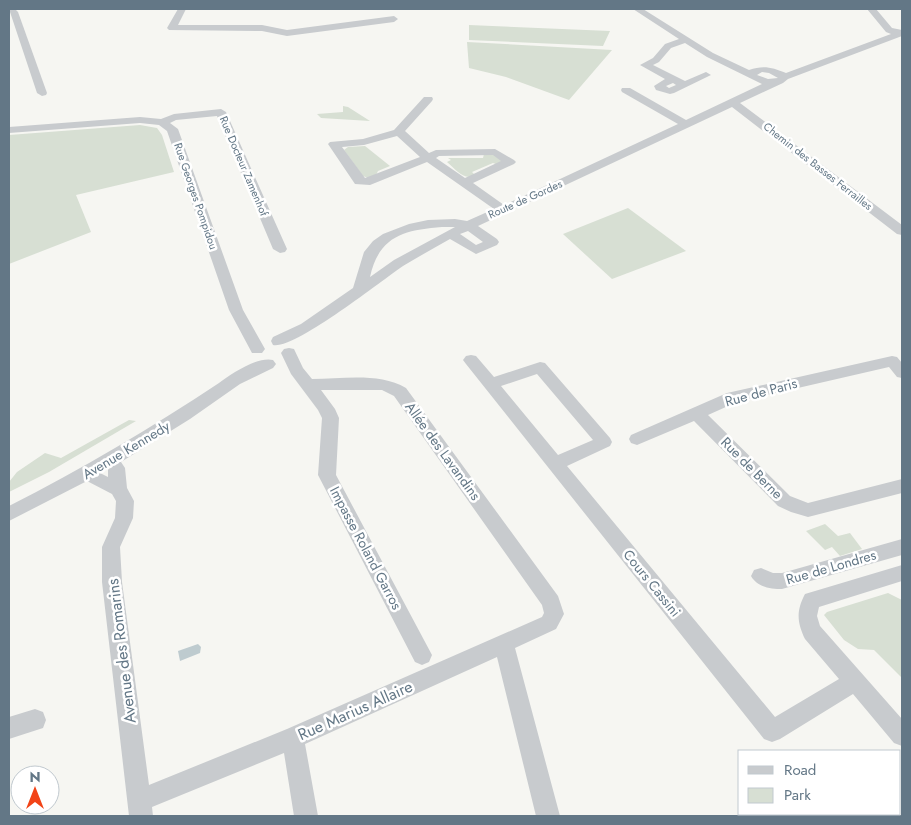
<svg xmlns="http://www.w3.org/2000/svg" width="911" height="825" viewBox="0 0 911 825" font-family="Jost,sans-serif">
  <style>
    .green { fill: #d7dfd3 }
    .water { fill: #becbcf }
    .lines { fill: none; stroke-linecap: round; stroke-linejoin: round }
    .minor { fill: #c8cbce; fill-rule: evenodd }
    .labels { text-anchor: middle; stroke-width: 5; stroke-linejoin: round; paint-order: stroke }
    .far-street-label { font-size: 11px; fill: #637786; stroke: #fff }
    .street-label { font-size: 14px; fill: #637786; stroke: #fff }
    .near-street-label { font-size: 16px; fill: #637786; stroke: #fff }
  </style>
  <rect width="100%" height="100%" fill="#f6f6f2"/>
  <g class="green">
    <polygon points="469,25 610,31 603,46 469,40"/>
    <polygon points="467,42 612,50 569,100 506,77 469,68"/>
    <polygon points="343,106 348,107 370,121 321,118 317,114 343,112"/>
    <polygon points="140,125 157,128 162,135 174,172 76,195 91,232 9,264 9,135"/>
    <polygon points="365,146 390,166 378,171 375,177 368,178 363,176 344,150 348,147"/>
    <path d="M 484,154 L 493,154 L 504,162 L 498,165 L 493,163 L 472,172 L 475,175 C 465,182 454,168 447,162 L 451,160 L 448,158 L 483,158 Z"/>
    <polygon points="628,208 686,251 612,279 563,234"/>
    <polygon points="129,420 136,421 49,472 9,492 9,482 17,472 45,453 61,458"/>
    <polygon points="825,524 838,536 850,533 862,549 840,556 832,547 825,550 806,531"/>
    <polygon points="888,593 902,600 902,678 874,650 858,649 844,640 824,615 827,612"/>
  </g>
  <polygon class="water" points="198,644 201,647 200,653 180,661 178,651"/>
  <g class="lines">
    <g class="minor">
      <polygon points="9,9 15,9 18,12 47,93 46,95 42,96 37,93"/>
      <polygon points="178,9 186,9 178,25 262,25 287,30 394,16 398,19 394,22 287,36 262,31 169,30 167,28"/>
      <path d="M 633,9 L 643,9 L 713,53 L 749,70 C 763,65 772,67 786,73 L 891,34 L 886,32 L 867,9 L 876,9 L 892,28 L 902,30 L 902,36 L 788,79 L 783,83 L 740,103 L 902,225 L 902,235 L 897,234 L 732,107 L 478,226 L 497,239 L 499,242 L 497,245 L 476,254 L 450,239 C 434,248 418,257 403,266 C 381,281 294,350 273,345 L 271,341 L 273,337 L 301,324 L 353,288 L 364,252 L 373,241 L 383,234 L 409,224 L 428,220 L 455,219 L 467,221 L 494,209 L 427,162 L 370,185 L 355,184 L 328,144 L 330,142 L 363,139 L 394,130 L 424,97 L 432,97 L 433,99 L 432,101 L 405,131 L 429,153 L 436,150 L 495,149 L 514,160 L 516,162 L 514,164 L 473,183 L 504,205 L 678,124 L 622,92 L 621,90 L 622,88 L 630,88 L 686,120 L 762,84 L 707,57 L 685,43 L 671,48 L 659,62 L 653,65 L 685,81 L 706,72 L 711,75 L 674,93 L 670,94 L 656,90 L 654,86 L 665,79 L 640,65 L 653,58 L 665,44 L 679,39 ZM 762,72 L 769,73 L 778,78 L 768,79 L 757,75 ZM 673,83 L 676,85 L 669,88 L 666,86 ZM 397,136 L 420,157 L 365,178 L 342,147 L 364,145 ZM 493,155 L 501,161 L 465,178 L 436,158 L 439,156 ZM 442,227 L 455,227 L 394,260 L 370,277 C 379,236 404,230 442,227 ZM 468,231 L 483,242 L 476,245 L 460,234 Z"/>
      <polygon points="221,109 226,112 287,249 285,252 280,253 273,249 217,116 176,120 170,123 178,129 243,310 265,349 262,353 252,353 229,310 167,131 159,125 140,123 9,133 9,127 140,117 161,119 174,114"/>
      <path d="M 289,348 L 294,349 L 303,368 L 312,379 C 342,379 379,372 406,388 L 558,596 L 564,614 L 556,629 L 515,648 L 560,816 L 536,816 L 497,657 L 305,744 L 318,816 L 294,816 L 284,753 L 152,807 L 153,816 L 129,816 L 102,582 L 102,547 L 115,518 L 116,501 L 112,494 L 87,481 L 9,521 L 9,506 C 82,469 151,428 219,383 C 231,374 258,356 273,360 L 276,364 L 273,368 L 240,384 L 190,419 L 121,462 L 125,468 L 127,488 L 134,501 L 133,518 L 120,547 L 122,582 L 149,785 L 287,729 L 542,617 L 544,613 L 542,605 L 394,396 L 382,390 L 321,390 L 335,409 L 339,418 L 336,475 L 432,655 L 429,662 L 422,665 L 415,662 L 318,475 L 322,418 L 318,410 L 291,374 L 281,353 L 284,349 ZM 107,469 L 108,470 L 108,477 L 100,473 Z"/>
      <path d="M 471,355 L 476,356 L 494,377 L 540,362 L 545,363 L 610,438 L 612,442 L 610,446 L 567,466 L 775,717 L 839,679 L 805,639 C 797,622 796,611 805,594 L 902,565 L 902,581 L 819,607 L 817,616 L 820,626 L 902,719 L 902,746 L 894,743 L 853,694 L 780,739 L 772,742 L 764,739 L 466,364 L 463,360 L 466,356 ZM 537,374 L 593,440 L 558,455 L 501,386 Z"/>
      <polygon points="892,356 897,357 902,363 902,378 897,377 889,367 737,402 708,415 790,496 808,503 902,479 902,493 808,517 791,512 778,506 694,421 637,445 631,443 629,439 631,435 727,393"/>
      <path d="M 902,539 L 902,555 L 782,589 C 771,589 757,587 751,576 L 754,570 L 761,568 L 773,573 L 782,573 Z"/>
      <polygon points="35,709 43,712 46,720 43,728 9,739 9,717"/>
    </g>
  </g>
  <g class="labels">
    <g class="far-street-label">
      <text transform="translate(244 166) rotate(67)" y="4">Rue Docteur Zamenhof</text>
      <text transform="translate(818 166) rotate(38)" y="4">Chemin des Basses Ferrailles</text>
      <text transform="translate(196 196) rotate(71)" y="4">Rue Georges Pompidou</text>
      <text transform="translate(525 199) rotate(-24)" y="4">Route de Gordes</text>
    </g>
    <g class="street-label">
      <text transform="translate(761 392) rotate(-15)" y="5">Rue de Paris</text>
      <text transform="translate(126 450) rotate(-31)" y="5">Avenue Kennedy</text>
      <text transform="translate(443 451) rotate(54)" y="5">Allée des Lavandins</text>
      <text transform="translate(752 468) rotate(45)" y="5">Rue de Berne</text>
      <text transform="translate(366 548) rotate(62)" y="5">Impasse Roland Garros</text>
      <text transform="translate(831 567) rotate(-16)" y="5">Rue de Londres</text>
      <text transform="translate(652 583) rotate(51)" y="5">Cours Cassini</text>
    </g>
    <g class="near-street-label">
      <text transform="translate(121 651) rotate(-97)" y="6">Avenue des Romarins</text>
      <text transform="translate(355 710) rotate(-24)" y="6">Rue Marius Allaire</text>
    </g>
  </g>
  <rect width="911" height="825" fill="none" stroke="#637786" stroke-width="20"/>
  <rect x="738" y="750" width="162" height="65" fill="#ffffff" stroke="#c1c9cf"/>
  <rect x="748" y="766" width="25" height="8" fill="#c8cbce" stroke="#c1c9cf"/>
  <text x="784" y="775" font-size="15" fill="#637786">Road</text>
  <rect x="748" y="788" width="25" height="15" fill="#d7dfd3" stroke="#c1c9cf"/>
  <text x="784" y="800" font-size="15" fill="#637786">Park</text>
  <g transform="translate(35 790)"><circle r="24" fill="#ffffff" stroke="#c1c9cf"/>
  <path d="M0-4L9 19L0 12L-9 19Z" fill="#f24317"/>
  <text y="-8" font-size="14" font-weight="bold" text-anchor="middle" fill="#637786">N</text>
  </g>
</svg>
